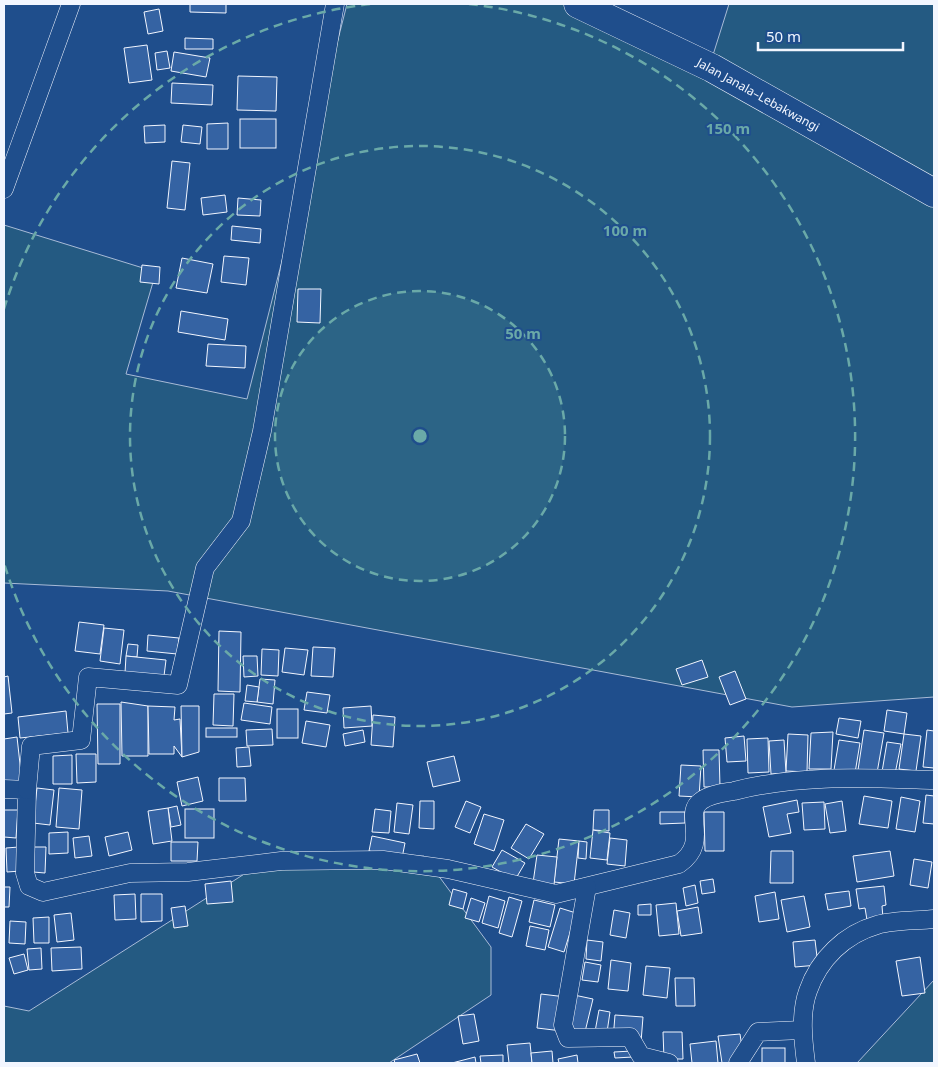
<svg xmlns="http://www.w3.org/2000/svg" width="938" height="1067" viewBox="0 0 938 1067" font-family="'Noto Sans',sans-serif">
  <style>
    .green { fill: #245a82; stroke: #a8bbd7 }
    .building { fill: #3563a3; stroke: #f2f6ff }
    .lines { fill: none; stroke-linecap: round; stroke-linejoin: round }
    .street-casing { stroke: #f2f6ff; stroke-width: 19 }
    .primary-casing { stroke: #f2f6ff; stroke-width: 29 }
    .street { stroke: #1f4e8c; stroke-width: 18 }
    .primary { stroke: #1f4e8c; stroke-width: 28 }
    .ring { fill: none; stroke: #6aa9a8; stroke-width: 2.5; stroke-dasharray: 9 6 }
    .labels { text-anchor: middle; stroke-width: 4; stroke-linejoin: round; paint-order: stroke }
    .street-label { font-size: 12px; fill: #f2f6ff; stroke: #1f4e8c }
    .centre { fill: #6aa9a8; stroke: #1f4e8c; stroke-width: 2.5 }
    .ring-label { font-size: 15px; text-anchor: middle; font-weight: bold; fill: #6aa9a8; stroke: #1f4e8c; stroke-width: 4; stroke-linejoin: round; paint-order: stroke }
  </style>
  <rect width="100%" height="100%" fill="#1f4e8c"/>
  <g class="green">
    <polygon points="347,4 582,4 713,55 729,4 934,4 934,697 792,707 168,591 4,583 4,225 156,272 126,374 247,399"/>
    <polygon points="424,856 491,947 491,995 389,1063 4,1063 4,1006 29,1011 260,864"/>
    <polygon points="934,980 934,1063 857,1063"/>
  </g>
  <g class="building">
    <polygon points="190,4 226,4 226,13 190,12"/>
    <polygon points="159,9 163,31 148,34 144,12"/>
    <polygon points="185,38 213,39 213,49 185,49"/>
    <polygon points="147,45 152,80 129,83 124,48"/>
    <polygon points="167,51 170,68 157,70 155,53"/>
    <polygon points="174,52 210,58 206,77 171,71"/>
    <polygon points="238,76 277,77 276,111 237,110"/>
    <polygon points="172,83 213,85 212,105 171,103"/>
    <rect x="240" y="119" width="36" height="29"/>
    <polygon points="228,123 228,149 207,149 207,124"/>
    <polygon points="165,125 165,142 145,143 144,126"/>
    <polygon points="183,125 202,127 200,144 181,142"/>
    <polygon points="172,161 190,163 185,210 167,208"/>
    <polygon points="225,195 227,212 203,215 201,198"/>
    <polygon points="238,198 261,200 260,216 237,215"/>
    <polygon points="232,226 261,229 260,243 231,240"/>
    <polygon points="224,256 249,258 246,285 221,282"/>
    <polygon points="182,258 213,264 207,293 176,288"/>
    <polygon points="142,265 160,267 159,284 140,282"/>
    <polygon points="298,289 321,289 320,323 297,322"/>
    <polygon points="181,311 228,319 225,340 178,332"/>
    <polygon points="208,344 246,346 245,368 206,366"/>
    <polygon points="79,622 104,625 100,654 75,651"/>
    <polygon points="104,628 124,630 120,664 100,661"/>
    <polygon points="219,631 241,632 240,692 218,691"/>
    <polygon points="148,635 179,638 177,654 147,651"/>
    <polygon points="128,644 138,645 137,657 126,656"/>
    <polygon points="313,647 335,648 333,677 311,676"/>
    <polygon points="285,648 308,650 304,675 282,672"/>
    <polygon points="262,649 279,650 278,676 261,675"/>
    <polygon points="126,656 166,660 164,676 125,673"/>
    <polygon points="243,656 257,656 258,676 244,677"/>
    <polygon points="702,660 708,677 682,685 676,669"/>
    <polygon points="735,671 746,699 730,705 719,677"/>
    <polygon points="8,676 12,713 4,714 4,677"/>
    <polygon points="260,679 275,680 273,704 257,702"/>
    <polygon points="247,685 259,687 257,702 245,701"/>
    <polygon points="307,692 330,695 327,713 304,710"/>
    <polygon points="214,694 234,694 233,726 213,725"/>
    <polygon points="121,702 148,706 148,756 122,756"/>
    <polygon points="244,703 272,707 270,724 241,720"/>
    <polygon points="97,704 120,704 120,764 98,764"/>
    <polygon points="148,706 175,707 174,720 180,719 182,757 174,746 174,754 149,754"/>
    <polygon points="181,706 199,706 199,752 182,757"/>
    <polygon points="371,706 372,726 344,728 343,708"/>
    <rect x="277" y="709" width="21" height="29"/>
    <polygon points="887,710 907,713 904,734 884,731"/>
    <polygon points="66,711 68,733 20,738 18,717"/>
    <polygon points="373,715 395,717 393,747 371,745"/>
    <polygon points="839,718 861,721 858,738 836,734"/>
    <polygon points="306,721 330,725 326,747 302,743"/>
    <rect x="206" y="728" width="31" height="9"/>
    <polygon points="272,729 273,745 247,746 246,730"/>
    <polygon points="363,730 365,742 345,746 343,734"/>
    <polygon points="864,730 884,733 877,773 858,770"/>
    <polygon points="927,730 934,731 934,768 923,767"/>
    <polygon points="833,732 831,769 809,769 811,733"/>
    <polygon points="788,734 808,735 807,772 786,771"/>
    <polygon points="904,734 921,736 916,771 899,769"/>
    <polygon points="744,736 746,761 727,762 725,738"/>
    <polygon points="17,737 22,782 4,784 4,739"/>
    <polygon points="768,738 769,772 748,773 747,739"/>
    <polygon points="784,740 786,773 771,774 769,741"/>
    <polygon points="839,740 860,743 855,773 834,770"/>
    <polygon points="887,742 901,744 895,774 882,772"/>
    <polygon points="249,747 251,766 237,767 236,748"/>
    <polygon points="703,750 719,750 720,787 704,787"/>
    <polygon points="76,754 96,754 96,782 77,783"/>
    <polygon points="72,755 72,784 53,784 53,756"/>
    <polygon points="454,756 460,781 433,787 427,762"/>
    <polygon points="681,765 701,766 699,797 679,796"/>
    <polygon points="198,777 203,801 182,806 177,782"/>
    <polygon points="219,778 245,778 246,801 219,801"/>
    <polygon points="37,788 54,790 50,825 33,823"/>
    <polygon points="59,788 82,790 79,829 56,827"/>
    <polygon points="926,795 934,796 934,824 923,823"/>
    <polygon points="864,796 892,801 888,828 859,824"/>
    <polygon points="901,797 920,801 915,832 896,829"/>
    <polygon points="797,800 799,812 787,814 791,833 769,837 763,807"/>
    <polygon points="420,801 434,801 434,829 419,828"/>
    <polygon points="466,801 481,807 470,833 455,827"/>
    <polygon points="842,801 846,831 830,833 825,804"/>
    <polygon points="824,802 825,829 804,830 802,803"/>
    <polygon points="397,803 413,805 409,834 394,832"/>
    <polygon points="177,806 181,825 171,827 168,808"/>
    <polygon points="168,808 172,841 153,844 148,811"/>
    <rect x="185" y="809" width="29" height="29"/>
    <polygon points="375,809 391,811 389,833 372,832"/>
    <polygon points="4,810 18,810 16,838 4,837"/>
    <polygon points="594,810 609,810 609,831 593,830"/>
    <polygon points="660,812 685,812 685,823 660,824"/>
    <polygon points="704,812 724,812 724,851 705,851"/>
    <polygon points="484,814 504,820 494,851 474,844"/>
    <polygon points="526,824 544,834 529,859 511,848"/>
    <polygon points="593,830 610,833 607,860 590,858"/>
    <polygon points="68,832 68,853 49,854 49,833"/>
    <polygon points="128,832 132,850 109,856 105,837"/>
    <polygon points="89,836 92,856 75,858 73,838"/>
    <polygon points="372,836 405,843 402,858 369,851"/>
    <polygon points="610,838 627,840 625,866 607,864"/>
    <polygon points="559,839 579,841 574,884 554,882"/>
    <polygon points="579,841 587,842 586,859 578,858"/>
    <polygon points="171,842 198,842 197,861 171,861"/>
    <polygon points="19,847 21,871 7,872 6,848"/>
    <polygon points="34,847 46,847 45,873 33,872"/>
    <polygon points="502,850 525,863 515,880 492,867"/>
    <polygon points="771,851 793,851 793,883 770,883"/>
    <polygon points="890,851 894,876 857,882 853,856"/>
    <polygon points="537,855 557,857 554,885 533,883"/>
    <polygon points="914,859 932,862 928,888 910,885"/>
    <polygon points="713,879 715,892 702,894 700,881"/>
    <polygon points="231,881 233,902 207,904 205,884"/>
    <polygon points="695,885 698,903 686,906 683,888"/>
    <polygon points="884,886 886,905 882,906 883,918 867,920 865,908 859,909 856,889"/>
    <polygon points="4,887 10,887 9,907 4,907"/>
    <polygon points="453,889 467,893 463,909 449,905"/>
    <polygon points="849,891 851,906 828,910 825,894"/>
    <polygon points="775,892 779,919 759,922 755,896"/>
    <polygon points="135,894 136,919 115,920 114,895"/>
    <polygon points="141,894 162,894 162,921 141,922"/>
    <polygon points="489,896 505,901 498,928 482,923"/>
    <polygon points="804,896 810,927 787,932 781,900"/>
    <polygon points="509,897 522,901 512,937 499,933"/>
    <polygon points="471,898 485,903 479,922 465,918"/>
    <polygon points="534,900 555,905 550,927 529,922"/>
    <polygon points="676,903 679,934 659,936 656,905"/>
    <polygon points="651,904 651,915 638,915 638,905"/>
    <polygon points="185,906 188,926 174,928 171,908"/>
    <polygon points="698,907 702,933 681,936 677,911"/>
    <polygon points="560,908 576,913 564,952 548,947"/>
    <polygon points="614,910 630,913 626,938 610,935"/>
    <polygon points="71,913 74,940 57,942 54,915"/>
    <polygon points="49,917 49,943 34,943 33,918"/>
    <polygon points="10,921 26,922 25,944 9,943"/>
    <polygon points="530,926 549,930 545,950 526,946"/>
    <polygon points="587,940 603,942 601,961 586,959"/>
    <polygon points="815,940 818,965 795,967 793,942"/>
    <polygon points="81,947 82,969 52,971 51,948"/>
    <polygon points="41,948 42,969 29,970 27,949"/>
    <polygon points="24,954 28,970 14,974 9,958"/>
    <polygon points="920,957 925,993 902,996 896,961"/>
    <polygon points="611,960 631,963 628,991 608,989"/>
    <polygon points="585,962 601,965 598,982 582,980"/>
    <polygon points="646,966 670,968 667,998 643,995"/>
    <polygon points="675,978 694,978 695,1006 676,1006"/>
    <polygon points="541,994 566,997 562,1031 537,1028"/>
    <polygon points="574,995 593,999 583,1040 565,1035"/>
    <polygon points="599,1010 610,1012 606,1039 594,1037"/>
    <polygon points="474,1014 479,1041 463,1044 458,1016"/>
    <polygon points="615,1015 643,1017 641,1042 613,1040"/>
    <polygon points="663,1032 682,1032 683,1059 664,1059"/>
    <polygon points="740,1034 744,1061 722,1063 718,1036"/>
    <polygon points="716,1041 718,1063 692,1063 690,1044"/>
    <polygon points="530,1043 532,1063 509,1063 507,1045"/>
    <rect x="762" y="1048" width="23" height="15"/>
    <polygon points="552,1051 553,1063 532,1063 531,1053"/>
    <polygon points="632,1051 633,1057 615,1058 614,1052"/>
    <polygon points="417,1054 420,1063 395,1063 394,1060"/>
    <polygon points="503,1055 503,1063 481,1063 480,1056"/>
    <polygon points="577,1055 578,1063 559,1063 558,1059"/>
    <polygon points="475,1057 476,1063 452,1063"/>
  </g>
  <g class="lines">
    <g class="street-casing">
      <g id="street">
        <polyline points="4,189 71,4"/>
        <path d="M 4,789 L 27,790 L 25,873 L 29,886 L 43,892 L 130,873 L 188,872 L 281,861 L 383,860 L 448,869 L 556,894 L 679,864 C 711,842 682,814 701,801 C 710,794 723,793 734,791 C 800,774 867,778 934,780"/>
        <polyline points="27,790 31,746 81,740 88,677 178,685 205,568 241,521 262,431 335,4"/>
        <polyline points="587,887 563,1025 568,1038 630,1037 641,1056 669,1063"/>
        <polyline points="738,1063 758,1032 802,1030"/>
        <path d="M 806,1063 C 803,1040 800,1013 808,991 C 819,959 845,934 877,925 C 894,920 916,921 934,919"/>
      </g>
    </g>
    <g class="primary-casing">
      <polyline id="primary" points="578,4 712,68 934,193"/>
    </g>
    <use href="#street" class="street"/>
    <use href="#primary" class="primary"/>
  </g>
  <circle cx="420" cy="436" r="145" fill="#6aa9a8" fill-opacity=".12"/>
  <g class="ring">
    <circle cx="420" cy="436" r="145"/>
    <circle cx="420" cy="436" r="290"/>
    <path d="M4 309A435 435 0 0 1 371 4M469 4A435 435 0 1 1 4 563"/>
  </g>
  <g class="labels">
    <g class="street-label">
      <text transform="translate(758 95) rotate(29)" y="4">Jalan Janala–Lebakwangi</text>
    </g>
  </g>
  <circle cx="420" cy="436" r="8" class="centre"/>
  <g class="ring-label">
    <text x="728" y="134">150 m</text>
    <text x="625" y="236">100 m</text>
    <text x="523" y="339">50 m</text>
  </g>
  <rect width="938" height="1067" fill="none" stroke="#f2f6ff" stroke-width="10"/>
  <path d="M758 42v8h145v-8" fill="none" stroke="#f2f6ff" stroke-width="2.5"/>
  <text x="766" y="42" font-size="15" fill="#f2f6ff" stroke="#1f4e8c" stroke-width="4" paint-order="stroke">50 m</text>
</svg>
